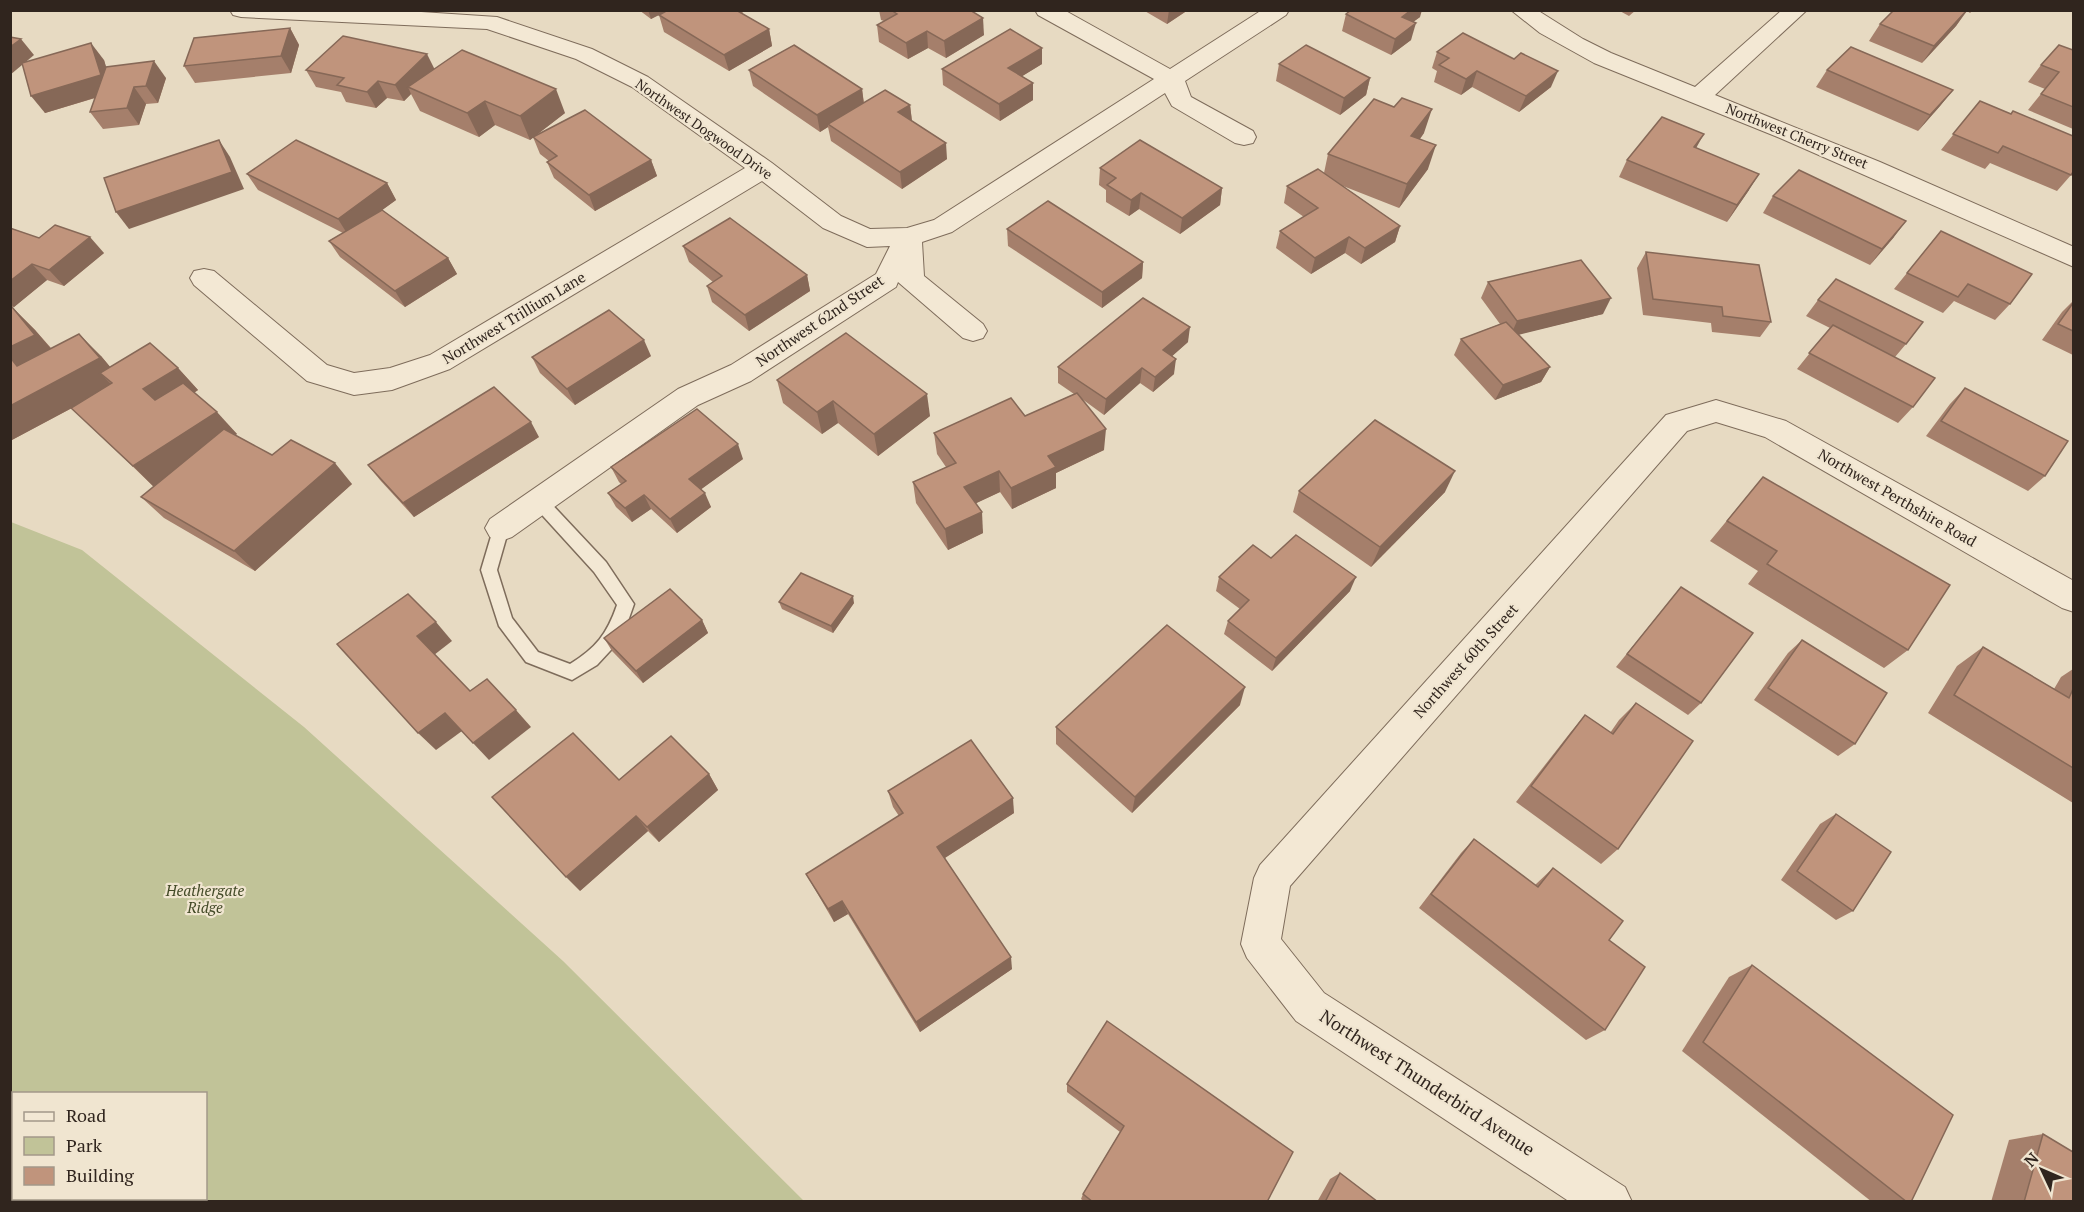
<svg xmlns="http://www.w3.org/2000/svg" width="2084" height="1212" viewBox="0 0 2084 1212" font-family="'PT Serif',serif">
  <style>
    .green { fill: #c1c398 }
    .lines { fill: none; stroke-linecap: round; stroke-linejoin: round }
    .lane-casing { stroke: #7e6c5b; stroke-width: 3 }
    .street-casing { stroke: #7e6c5b; stroke-width: 2 }
    .lane { fill: #f3e8d4; fill-rule: evenodd }
    .street { fill: #f3e8d4; fill-rule: evenodd }
    .wall { fill: #a57f6b }
    .shaded-wall { fill: #866857 }
    .building { fill: #c0947c; stroke: #866857; stroke-width: 1.5 }
    .labels { text-anchor: middle; stroke-width: 4.5; stroke-linejoin: round; paint-order: stroke }
    .far-street-label { font-size: 14px; fill: #30251e; stroke: #f0e5d0 }
    .street-label { font-size: 15px; fill: #30251e; stroke: #f0e5d0 }
    .park-label { font-size: 15px; font-style: italic; fill: #434a27; stroke: #f0e5d0 }
    .near-street-label { font-size: 18px; fill: #30251e; stroke: #f0e5d0 }
  </style>
  <rect width="100%" height="100%" fill="#e7dac2"/>
  <polygon class="green" points="11,522 82,550 304,727 563,961 804,1201 71,1201 68,1199 206,1198 206,1094 14,1094 13,1132 11,1128"/>
  <g class="lines">
    <g class="lane-casing">
      <path id="lane" d="M 539,495 L 545,497 L 606,562 L 634,604 L 622,638 L 597,665 L 572,680 L 526,662 L 499,626 L 481,570 L 495,523 L 501,522 L 507,523 L 509,528 L 497,570 L 512,618 L 538,652 L 570,664 C 596,648 607,634 617,605 L 594,572 L 533,505 L 531,501 L 533,497 Z"/>
    </g>
    <g class="street-casing">
      <g id="street">
        <polygon points="230,10 391,10 497,17 592,49 648,77 772,163 841,216 870,229 907,228 934,220 1154,79 1038,15 1035,10 1064,10 1170,69 1262,10 1289,10 1286,15 1185,81 1191,97 1253,131 1256,137 1253,143 1244,145 1235,143 1172,106 1165,93 952,232 922,242 924,276 983,324 987,331 983,338 973,341 963,338 898,282 896,287 751,381 698,405 512,537 501,541 490,537 485,528 490,519 678,389 731,365 876,274 890,246 867,247 823,228 762,181 450,369 392,390 354,395 307,381 194,285 190,278 194,271 204,269 214,271 327,365 354,373 390,368 430,355 745,168 632,87 576,59 487,29 241,17 233,15"/>
        <polygon points="1511,10 1537,10 1583,39 1611,53 1695,87 1782,10 1807,10 1715,95 1880,162 2074,247 2074,267 1780,138 1594,63 1540,33"/>
        <polygon points="1716,400 1786,421 2074,581 2074,612 2062,608 1765,437 1716,422 1687,431 1290,886 1281,939 1324,993 1625,1187 1632,1202 1570,1202 1296,1021 1247,958 1241,944 1254,878 1260,865 1666,415"/>
      </g>
    </g>
    <use href="#lane" class="lane"/>
    <use href="#street" class="street"/>
  </g>
  <g class="wall">
    <polygon points="639,10 742,10 743,14 769,29 772,46 729,71 664,32 659,15 667,11 651,19"/>
    <polygon points="879,10 970,10 984,35 946,58 928,48 908,59 879,42 877,25 884,21 881,20"/>
    <polygon points="1143,10 1188,10 1167,24"/>
    <polygon points="1618,10 1636,10 1629,16"/>
    <polygon points="1894,10 1973,10 1970,13 1967,11 1956,26 1922,63 1869,41 1880,24"/>
    <polygon points="1346,14 1420,17 1413,22 1411,40 1391,55 1342,31"/>
    <polygon points="290,28 299,45 291,73 195,83 184,66"/>
    <polygon points="2073,50 2073,129 2028,110 2045,89 2028,82 2041,65"/>
    <polygon points="1437,52 1551,87 1519,112 1472,87 1461,95 1434,82 1437,71 1432,68"/>
    <polygon points="34,55 26,62 104,60 106,68 166,78 158,103 146,104 139,125 103,129 90,112 95,98 45,113 23,65"/>
    <polygon points="1042,64 1022,76 1033,83 1033,100 1000,121 943,85 942,69"/>
    <polygon points="1279,64 1370,78 1366,95 1340,115 1276,81"/>
    <polygon points="434,69 565,113 530,140 495,125 479,137 420,111 411,94 404,101 387,98 376,108 346,102 341,92 316,87 306,70"/>
    <polygon points="749,70 862,89 864,103 910,105 912,121 947,159 902,189 831,141 828,127 820,132 753,86"/>
    <polygon points="1827,70 1953,90 1940,106 1918,131 1816,87"/>
    <polygon points="1980,101 2071,175 2057,191 1990,163 1985,169 1941,150"/>
    <polygon points="1424,133 1420,139 1428,169 1399,208 1343,186 1400,226 1395,242 1361,264 1345,253 1311,274 1276,248 1280,231 1304,217 1284,203 1287,186 1324,173 1328,154"/>
    <polygon points="533,137 651,160 657,176 595,211 554,178 547,162 549,161 540,154"/>
    <polygon points="1696,148 1749,190 1727,222 1619,177 1627,160"/>
    <polygon points="1100,168 1222,188 1220,205 1180,234 1139,209 1129,216 1106,202 1106,190 1099,185"/>
    <polygon points="247,174 387,183 396,200 382,210 448,258 457,274 405,307 340,257 329,241 343,233 258,190"/>
    <polygon points="1773,196 1894,237 1870,265 1763,213"/>
    <polygon points="10,228 39,238 104,253 64,286 47,280 14,307 10,306"/>
    <polygon points="1007,229 1143,262 1142,278 1102,308 1008,246"/>
    <polygon points="1941,231 2010,304 1995,320 1954,301 1943,313 1894,289"/>
    <polygon points="683,246 807,275 810,291 749,331 712,302 707,286 713,282 689,262"/>
    <polygon points="1646,252 1771,322 1760,337 1712,332 1711,323 1643,315 1637,268"/>
    <polygon points="1488,282 1603,314 1519,334 1550,367 1541,382 1495,400 1454,355 1461,339 1500,324 1481,298"/>
    <polygon points="1818,300 1906,344 1895,357 1913,407 1898,423 1797,369 1830,328 1806,316"/>
    <polygon points="2073,301 2073,355 2042,340 2062,312"/>
    <polygon points="12,307 35,330 51,348 101,356 110,367 178,368 198,390 194,393 237,434 235,435 272,455 352,484 255,571 164,518 141,497 154,487 72,408 10,441"/>
    <polygon points="1188,342 1172,356 1174,374 1153,392 1140,383 1104,415 1082,399 1104,450 1056,473 1056,488 1012,509 1000,492 976,503 983,533 948,550 916,503 913,482 946,467 937,454 934,433 1025,416 1074,394 1058,383 1058,367"/>
    <polygon points="651,356 575,405 540,373 532,357"/>
    <polygon points="777,380 930,416 878,456 838,423 822,434 783,403"/>
    <polygon points="1965,388 2045,476 2028,491 1926,436 1950,404"/>
    <polygon points="539,437 414,517 380,480 368,465"/>
    <polygon points="743,459 701,489 711,507 677,533 651,509 632,522 616,507 608,493 621,484 619,482 611,467"/>
    <polygon points="1763,477 1908,650 1884,668 1748,584 1758,571 1710,541"/>
    <polygon points="1299,491 1445,492 1371,567 1293,512"/>
    <polygon points="1271,558 1350,591 1272,671 1224,634 1228,621 1240,609 1216,591 1219,577"/>
    <polygon points="1681,587 1701,703 1688,715 1616,667"/>
    <polygon points="779,602 854,603 833,633 782,609"/>
    <polygon points="702,620 708,633 643,683 612,651 604,638"/>
    <polygon points="1802,640 1855,744 1838,756 1754,700 1788,653"/>
    <polygon points="1983,647 2054,689 2061,677 2073,669 2073,803 1928,713 1957,666"/>
    <polygon points="1636,703 1618,849 1601,864 1516,802 1570,733 1585,715 1610,733 1619,720"/>
    <polygon points="1240,705 1132,813 1056,744 1056,727"/>
    <polygon points="709,774 718,790 659,842 648,831 580,891 619,780"/>
    <polygon points="888,791 1014,813 945,858 1012,969 920,1032 848,914 834,922 806,874 899,816 893,807"/>
    <polygon points="1836,814 1853,911 1836,920 1781,880 1820,824"/>
    <polygon points="1474,839 1535,885 1553,868 1609,940 1605,1030 1586,1040 1419,908 1461,853"/>
    <polygon points="1752,965 1911,1202 1872,1202 1682,1051 1729,977"/>
    <polygon points="1067,1084 1267,1202 1085,1202 1081,1199 1083,1194 1120,1132 1067,1092"/>
    <polygon points="2043,1134 2073,1202 1991,1202 2009,1140"/>
    <polygon points="1340,1173 1378,1202 1317,1202 1330,1179"/>
  </g>
  <g class="shaded-wall">
    <polygon points="648,10 668,10 651,19"/>
    <polygon points="1169,10 1188,10 1167,24"/>
    <polygon points="1411,10 1422,10 1420,17 1398,33 1402,17"/>
    <polygon points="1967,10 1956,26 1922,63 1934,46"/>
    <polygon points="983,18 984,35 946,58 944,41"/>
    <polygon points="1416,23 1411,40 1391,55 1395,39"/>
    <polygon points="290,28 299,45 291,73 281,56"/>
    <polygon points="769,29 772,46 729,71 724,55"/>
    <polygon points="927,31 928,48 908,59 906,43"/>
    <polygon points="21,39 34,55 10,75 10,47"/>
    <polygon points="91,43 104,60 114,92 45,113 31,96"/>
    <polygon points="1042,48 1042,64 1008,85 1008,68"/>
    <polygon points="427,54 435,70 408,87 411,94 404,101 395,85"/>
    <polygon points="154,61 166,78 158,103 146,86"/>
    <polygon points="1477,71 1472,87 1461,95 1466,79"/>
    <polygon points="1558,71 1551,87 1519,112 1526,96"/>
    <polygon points="1370,78 1366,95 1340,115 1344,98"/>
    <polygon points="378,81 387,98 376,108 367,92"/>
    <polygon points="1033,83 1033,100 1000,121 999,104"/>
    <polygon points="134,87 146,104 139,125 127,108"/>
    <polygon points="556,89 565,113 530,140 520,116"/>
    <polygon points="862,89 864,106 828,124 828,127 820,132 817,115"/>
    <polygon points="1953,90 1940,106 1918,131 1930,115"/>
    <polygon points="485,101 495,125 479,137 467,113"/>
    <polygon points="910,105 912,122 898,112"/>
    <polygon points="1432,109 1424,133 1404,160 1411,136"/>
    <polygon points="1704,134 1695,150 1694,147"/>
    <polygon points="219,140 230,157 244,189 129,229 116,212"/>
    <polygon points="946,143 947,159 902,189 900,172"/>
    <polygon points="1436,145 1428,169 1399,208 1407,184"/>
    <polygon points="651,160 657,176 595,211 589,195"/>
    <polygon points="1759,174 1749,190 1727,222 1737,205"/>
    <polygon points="387,183 396,200 348,235 338,219"/>
    <polygon points="1222,188 1220,205 1180,234 1182,218"/>
    <polygon points="1141,193 1139,209 1129,216 1131,200"/>
    <polygon points="1906,221 1894,237 1870,265 1882,249"/>
    <polygon points="1400,226 1395,242 1361,264 1365,248"/>
    <polygon points="90,237 104,253 64,286 49,270"/>
    <polygon points="1349,237 1345,253 1311,274 1315,258"/>
    <polygon points="448,258 457,274 405,307 395,291"/>
    <polygon points="1143,262 1142,278 1102,308 1102,292"/>
    <polygon points="32,264 47,280 14,307 10,304 10,281"/>
    <polygon points="807,275 810,291 749,331 745,315"/>
    <polygon points="1611,298 1603,314 1510,337 1517,321"/>
    <polygon points="12,307 35,330 58,357 17,366 10,357"/>
    <polygon points="1190,327 1188,342 1161,366 1163,350"/>
    <polygon points="79,334 101,356 122,381 100,373 113,386 10,441 10,406"/>
    <polygon points="644,340 651,356 575,405 567,389"/>
    <polygon points="1176,359 1174,374 1153,392 1155,377"/>
    <polygon points="1550,367 1541,382 1495,400 1503,385"/>
    <polygon points="178,368 198,390 165,411 143,389"/>
    <polygon points="1142,368 1140,383 1104,415 1106,399"/>
    <polygon points="927,394 930,416 878,456 874,434"/>
    <polygon points="833,401 838,423 822,434 817,412"/>
    <polygon points="217,412 237,434 155,488 133,466"/>
    <polygon points="531,422 539,437 414,517 403,503"/>
    <polygon points="1106,429 1104,450 1056,473 1056,488 1012,509 1011,488 1048,456"/>
    <polygon points="738,444 743,459 696,493 689,479"/>
    <polygon points="335,463 352,484 255,571 234,551"/>
    <polygon points="999,471 1000,492 966,508 964,487"/>
    <polygon points="1455,471 1445,492 1371,567 1380,547"/>
    <polygon points="705,493 711,507 677,533 670,519"/>
    <polygon points="644,495 651,509 632,522 625,508"/>
    <polygon points="982,512 983,533 948,550 945,529"/>
    <polygon points="1356,577 1350,591 1272,671 1276,658"/>
    <polygon points="853,596 854,603 833,633 831,626"/>
    <polygon points="702,620 708,633 643,683 636,671"/>
    <polygon points="436,622 452,641 434,655 417,636"/>
    <polygon points="1245,687 1240,705 1132,813 1135,797"/>
    <polygon points="516,710 531,727 489,760 473,743"/>
    <polygon points="445,713 462,731 436,750 418,733"/>
    <polygon points="709,774 718,790 659,842 647,827"/>
    <polygon points="1013,798 1014,813 940,861 937,847"/>
    <polygon points="636,816 648,831 580,891 566,877"/>
    <polygon points="842,901 848,914 834,922 828,909"/>
    <polygon points="1011,957 1012,969 920,1032 916,1022"/>
  </g>
  <g class="building">
    <polygon points="668,10 736,10 769,29 724,55 659,15"/>
    <polygon points="891,10 970,10 983,18 944,41 927,31 906,43 877,25 897,14"/>
    <polygon points="1351,10 1411,10 1402,17 1416,23 1395,39 1346,14"/>
    <polygon points="1894,10 1967,10 1934,46 1880,24"/>
    <polygon points="290,28 281,56 184,66 194,38"/>
    <polygon points="1010,29 1042,48 1008,68 1033,83 999,104 942,69"/>
    <polygon points="1463,33 1514,59 1521,53 1558,71 1526,96 1477,71 1466,79 1439,65 1449,58 1437,52"/>
    <polygon points="343,36 427,54 395,85 378,81 367,92 337,85 344,78 306,70"/>
    <polygon points="10,37 21,39 10,47"/>
    <polygon points="91,43 101,75 31,96 22,63"/>
    <polygon points="794,45 862,89 817,115 749,70"/>
    <polygon points="1306,45 1370,78 1344,98 1279,64"/>
    <polygon points="2059,45 2073,50 2073,107 2041,94 2059,72 2041,65"/>
    <polygon points="1851,47 1953,90 1930,115 1827,70"/>
    <polygon points="462,50 556,89 520,116 485,101 467,113 408,87"/>
    <polygon points="154,61 146,86 134,87 127,108 90,112 106,67"/>
    <polygon points="885,90 910,105 898,112 946,143 900,172 828,124"/>
    <polygon points="1402,98 1432,109 1411,136 1436,145 1407,184 1328,154 1374,99 1394,107"/>
    <polygon points="1980,101 2011,114 2013,111 2073,136 2073,172 2071,175 2003,146 1998,153 1953,134"/>
    <polygon points="585,110 651,160 589,195 547,162 557,156 533,137"/>
    <polygon points="1662,117 1704,134 1694,147 1759,174 1737,205 1627,160"/>
    <polygon points="219,140 232,172 116,212 104,178"/>
    <polygon points="296,140 387,183 338,219 247,174"/>
    <polygon points="1140,140 1222,188 1182,218 1141,193 1131,200 1107,185 1116,178 1100,168"/>
    <polygon points="1318,169 1400,226 1365,248 1349,237 1315,258 1280,231 1318,208 1287,186"/>
    <polygon points="1799,170 1906,221 1882,249 1773,196"/>
    <polygon points="1048,201 1143,262 1102,292 1007,229"/>
    <polygon points="382,210 448,258 395,291 329,241"/>
    <polygon points="730,218 807,275 745,315 707,286 722,276 683,246"/>
    <polygon points="55,225 90,237 49,270 32,264 10,281 10,228 39,238"/>
    <polygon points="1941,231 2032,274 2010,304 1968,284 1958,297 1907,273"/>
    <polygon points="1646,252 1759,265 1771,322 1723,316 1722,307 1653,299"/>
    <polygon points="1581,260 1611,298 1517,321 1488,282"/>
    <polygon points="1836,279 1923,322 1906,344 1818,300"/>
    <polygon points="1143,298 1190,327 1163,350 1176,359 1155,377 1142,368 1106,399 1058,367"/>
    <polygon points="2073,303 2073,331 2058,324"/>
    <polygon points="12,307 35,335 10,347 10,308"/>
    <polygon points="609,310 644,340 567,389 532,357"/>
    <polygon points="1506,322 1550,367 1503,385 1461,339"/>
    <polygon points="1833,325 1935,378 1913,407 1809,353"/>
    <polygon points="846,333 927,394 874,434 833,401 817,412 777,380"/>
    <polygon points="79,334 100,358 10,406 10,357 17,366"/>
    <polygon points="150,343 178,368 143,389 155,400 183,383 217,412 133,466 71,408 112,383 100,373"/>
    <polygon points="494,387 531,422 403,503 368,465"/>
    <polygon points="1965,388 2068,441 2045,476 1941,421"/>
    <polygon points="1077,393 1106,429 1048,456 1056,467 1011,488 999,471 964,487 982,512 945,529 913,482 956,463 934,433 1011,398 1025,416"/>
    <polygon points="697,409 738,444 689,479 705,493 670,519 644,495 625,508 608,493 626,481 611,467"/>
    <polygon points="1375,420 1455,471 1380,547 1299,491"/>
    <polygon points="224,429 272,455 291,440 335,463 234,551 141,497"/>
    <polygon points="1763,477 1950,585 1908,650 1767,564 1777,551 1727,521"/>
    <polygon points="1296,535 1356,577 1276,658 1228,621 1249,600 1219,577 1253,545 1271,558"/>
    <polygon points="801,573 853,596 831,626 779,602"/>
    <polygon points="1681,587 1753,633 1701,703 1627,654"/>
    <polygon points="670,589 702,620 636,671 604,638"/>
    <polygon points="408,594 436,622 417,636 470,691 487,679 516,710 473,743 445,713 418,733 337,644"/>
    <polygon points="1167,625 1245,687 1135,797 1056,727"/>
    <polygon points="1802,640 1887,693 1855,744 1768,688"/>
    <polygon points="1983,647 2069,698 2073,689 2073,768 1954,695"/>
    <polygon points="1636,703 1693,741 1618,849 1531,786 1585,715 1613,734"/>
    <polygon points="573,733 619,780 671,736 709,774 647,827 636,816 566,877 492,797"/>
    <polygon points="971,740 1013,798 937,847 1011,957 916,1022 842,901 828,909 806,874 903,813 888,791"/>
    <polygon points="1836,814 1891,852 1853,911 1797,871"/>
    <polygon points="1474,839 1538,887 1553,868 1623,921 1609,940 1645,967 1605,1030 1431,894"/>
    <polygon points="1752,965 1953,1115 1911,1202 1907,1202 1703,1042"/>
    <polygon points="1107,1021 1293,1152 1267,1202 1093,1202 1083,1194 1124,1126 1067,1084"/>
    <polygon points="2043,1134 2073,1152 2073,1202 2024,1202"/>
    <polygon points="1340,1173 1378,1202 1325,1202"/>
  </g>
  <g class="labels">
    <g class="far-street-label">
      <text transform="translate(704 129) rotate(35)" y="5">Northwest Dogwood Drive</text>
      <text transform="translate(1797 136) rotate(22)" y="5">Northwest Cherry Street</text>
    </g>
    <g class="street-label">
      <text transform="translate(514 318) rotate(-31)" y="5">Northwest Trillium Lane</text>
      <text transform="translate(820 321) rotate(-34)" y="5">Northwest 62nd Street</text>
      <text transform="translate(1897 498) rotate(30)" y="5">Northwest Perthshire Road</text>
      <text transform="translate(1466 661) rotate(-48)" y="5">Northwest 60th Street</text>
    </g>
    <g class="park-label">
      <text x="205" y="896">Heathergate<tspan x="205" dy="17">Ridge</tspan></text>
    </g>
    <g class="near-street-label">
      <text transform="translate(1427 1083) rotate(33)" y="6">Northwest Thunderbird Avenue</text>
    </g>
  </g>
  <rect width="2084" height="1212" fill="none" stroke="#30251e" stroke-width="24"/>
  <rect x="12" y="1092" width="195" height="108" fill="#f0e5d0" stroke="#a39889" stroke-width="1.5"/>
  <rect x="24" y="1112" width="30" height="9" fill="#f3e8d4" stroke="#a39889" stroke-width="1.5"/>
  <text x="66" y="1122" font-size="18" fill="#30251e">Road</text>
  <rect x="24" y="1137" width="30" height="18" fill="#c1c398" stroke="#a39889" stroke-width="1.5"/>
  <text x="66" y="1152" font-size="18" fill="#30251e">Park</text>
  <rect x="24" y="1167" width="30" height="18" fill="#c0947c" stroke="#a39889" stroke-width="1.5"/>
  <text x="66" y="1182" font-size="18" fill="#30251e">Building</text>
  <g transform="translate(2042 1170) rotate(314)" stroke="#f0e5d0" stroke-width="4.5" paint-order="stroke">
  <path d="M0-4.5L10 22L0 15L-10 22Z" fill="#30251e"/>
  <text y="-9" font-size="16" font-weight="bold" text-anchor="middle" fill="#30251e">N</text>
  </g>
</svg>
